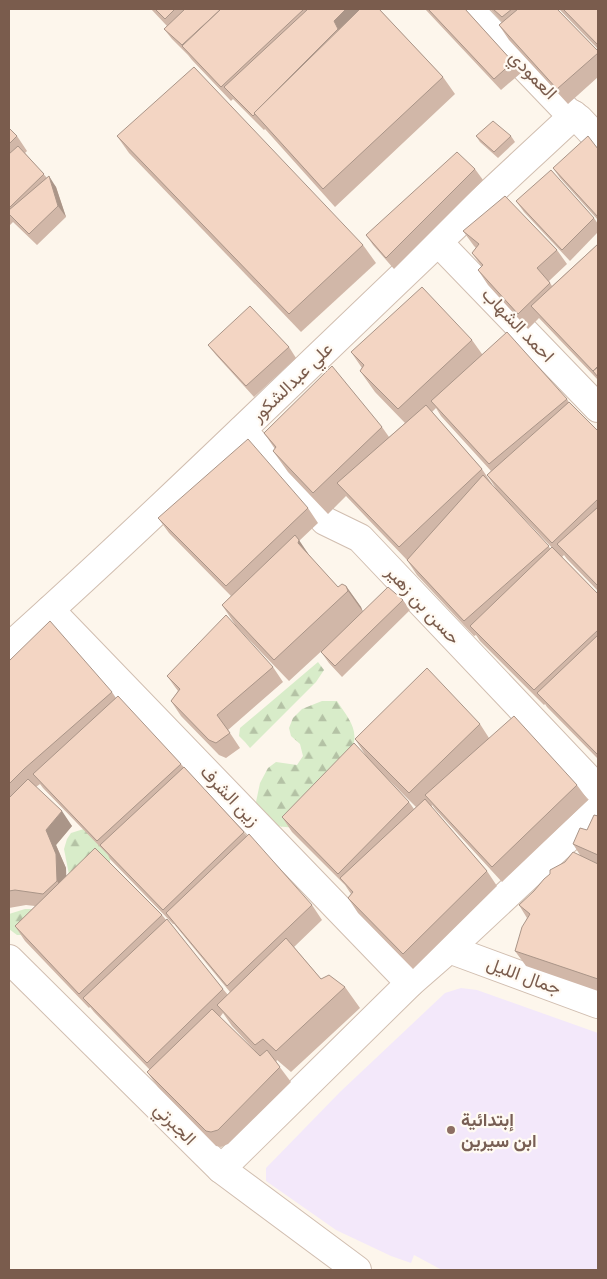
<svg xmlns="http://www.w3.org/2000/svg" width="607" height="1279" viewBox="0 0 607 1279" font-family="'DM Sans',Vazirmatn,sans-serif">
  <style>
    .education { fill: #f3e8fa }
    .forest { fill: url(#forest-firs) }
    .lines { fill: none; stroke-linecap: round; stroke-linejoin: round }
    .minor-casing { stroke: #d1beb0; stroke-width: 30 }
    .minor { stroke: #fff; stroke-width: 28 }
    .wall { fill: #d1b7a8; fill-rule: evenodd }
    .shaded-wall { fill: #aa9588 }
    .building { fill: #f3d5c3; stroke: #aa9588 }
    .education-dot { fill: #8d6e63; stroke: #fffaf3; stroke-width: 2 }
    .labels { text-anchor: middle; stroke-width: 4.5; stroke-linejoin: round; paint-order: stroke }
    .street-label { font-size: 18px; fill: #7a5c4d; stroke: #fffaf3 }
    .education-label { font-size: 18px; font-weight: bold; fill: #785e54; stroke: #fffaf3; text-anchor: start }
  </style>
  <defs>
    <pattern id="forest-firs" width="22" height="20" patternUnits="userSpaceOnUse" patternTransform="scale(1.25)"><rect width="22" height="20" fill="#d8ecc9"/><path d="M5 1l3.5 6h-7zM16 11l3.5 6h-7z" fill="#b4c2a5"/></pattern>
  </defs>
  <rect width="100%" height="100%" fill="#fdf6ec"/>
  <polygon class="education" points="461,988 477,990 598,1033 598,1270 442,1270 414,1255 411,1263 391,1256 336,1230 266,1181 266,1168 340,1092 445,993"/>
  <g class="forest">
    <polygon points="318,662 324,670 316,682 250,748 245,742 239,736 240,728"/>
    <path d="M 322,701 L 337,701 C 347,717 360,729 352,749 L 295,828 L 276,826 L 261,816 L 256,802 L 260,783 L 268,768 L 276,762 L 297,765 L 303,756 L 300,744 L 291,736 L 289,728 L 293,718 L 302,709 Z"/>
    <polygon points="90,827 110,857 110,875 72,890 64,849 67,839 71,833"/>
    <polygon points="25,909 34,909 26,935 17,935 9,929 9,914"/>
  </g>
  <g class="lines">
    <g class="minor-casing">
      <g id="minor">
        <polyline points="469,9 567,111 579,119 598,139"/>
        <polyline points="438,242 598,408"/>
        <polyline points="242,430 325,521 360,538 598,789"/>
        <polyline points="50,610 410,983"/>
        <path d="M 9,647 C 155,516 295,378 437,243 C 482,200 528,158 574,115"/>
        <polyline points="449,949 598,1004"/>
        <polyline points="9,959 221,1169 357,1270"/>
        <polyline points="221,1169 410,983 449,949 598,810"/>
      </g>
    </g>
    <use href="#minor" class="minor"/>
  </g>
  <g class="wall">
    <polygon points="151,9 379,9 443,77 455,94 335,207 265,129 264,130 233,99 231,101 192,60 188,55 172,39 164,29 167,26"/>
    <polygon points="425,9 465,9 513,62 521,73 501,90"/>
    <polygon points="490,9 557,9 598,51 598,77 568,104 509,40 499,25 502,22"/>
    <polygon points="559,9 598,9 598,49"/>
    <polygon points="9,128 17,136 27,151 25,153 47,178 56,187 66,217 37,245 13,222 10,225 9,224"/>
    <polygon points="117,136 363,245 376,263 301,332 129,153"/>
    <polygon points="476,136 511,136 515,142 498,158 480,142"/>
    <polygon points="598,149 598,220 560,178 553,168"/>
    <polygon points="475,169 483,180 394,269 373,245 366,235"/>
    <polygon points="516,201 594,218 598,224 598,232 570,261 524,212"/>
    <polygon points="463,231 557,250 567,264 549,281 552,286 598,244 598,380 539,318 528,329 488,285 478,270 482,267 472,253 476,248 474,246"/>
    <path d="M 472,340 L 482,354 L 567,399 L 570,404 L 598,431 L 598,591 L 567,559 L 564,555 L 562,557 L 598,594 L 598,759 L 547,707 L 545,704 L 544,705 L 480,641 L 476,635 L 474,636 L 417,575 L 407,560 L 346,496 L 328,514 L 288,472 L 273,451 L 275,449 L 264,433 L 382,427 L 389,437 L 405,423 L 375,392 L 360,371 L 362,368 L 351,352 ZM 436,408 L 441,416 L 491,471 L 487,475 L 497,490 L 559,555 L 550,548 L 491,484 L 492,484 L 482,469 L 432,412 Z"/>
    <polygon points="208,345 289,347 296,358 254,397 216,355"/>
    <polygon points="308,508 318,523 299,541 312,559 338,587 346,586 361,607 363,612 403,600 410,610 342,677 329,663 321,652 340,634 289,681 236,626 222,605 231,596 169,533 158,518"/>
    <path d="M 9,661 L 112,692 L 116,698 L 181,764 L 247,836 L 312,905 L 322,920 L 294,947 L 321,979 L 345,987 L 360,1008 L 291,1072 L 277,1060 L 276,1062 L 291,1082 L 228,1144 L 221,1147 L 216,1146 L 158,1087 L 147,1072 L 150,1070 L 94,1012 L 90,1007 L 89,1008 L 25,941 L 15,926 L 35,906 L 26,905 L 9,908 ZM 40,784 L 43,788 L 108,855 L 110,859 L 173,924 L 174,924 L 230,992 L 228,995 L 223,989 L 162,915 L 66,876 L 66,868 L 56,845 L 72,826 L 36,787 ZM 223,1013 L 232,1026 L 258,1054 L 220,1017 Z"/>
    <polygon points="273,667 283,682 228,730 240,748 226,758 219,755 181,716 171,701 178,691 167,676"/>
    <path d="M 480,724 L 489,738 L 577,785 L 588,800 L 502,882 L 436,810 L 432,805 L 431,807 L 487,871 L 497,886 L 413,969 L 358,913 L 348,898 L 351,894 L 345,885 L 292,832 L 282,817 L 366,756 L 355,739 ZM 385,776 L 416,807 L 414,809 L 409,802 Z"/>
    <polygon points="598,816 598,991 526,966 515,951 527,918 519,905 580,855 573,844 587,830"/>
  </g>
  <g class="shaded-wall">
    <polygon points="346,9 365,9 348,44 338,29 334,21"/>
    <polygon points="49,176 56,187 66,217 58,206"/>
    <polygon points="299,540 313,561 298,543"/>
    <polygon points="346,586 361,607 363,612 348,591"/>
    <polygon points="62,811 72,826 56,845 66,868 67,895 57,881 46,830"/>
  </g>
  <g class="building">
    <polygon points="155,9 175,9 165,19"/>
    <polygon points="185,9 221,9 182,45 164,29"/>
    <polygon points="221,9 304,9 221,87 182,46"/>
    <polygon points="308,9 346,9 334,21 338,29 254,113 255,114 253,116 224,87"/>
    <polygon points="360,9 379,9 443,77 323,189 254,113"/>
    <polygon points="428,9 465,9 513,62 494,79"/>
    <polygon points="493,9 512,9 502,17"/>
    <polygon points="518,9 557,9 598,51 598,53 557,89 499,25"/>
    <polygon points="563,9 598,9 598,45"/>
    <polygon points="194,67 363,245 289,314 117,136"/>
    <polygon points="493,121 511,136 494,152 476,136"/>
    <polygon points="9,128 17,136 9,144"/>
    <polygon points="588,136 598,149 598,217 553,168"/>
    <polygon points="18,146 44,174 9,208 9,154"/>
    <polygon points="457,152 475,169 386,258 366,235"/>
    <polygon points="551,170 594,218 562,250 516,201"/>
    <polygon points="49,176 58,206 29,234 9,214 9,210"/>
    <polygon points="505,196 557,250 537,268 550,283 518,314 478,270 483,265 472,253 479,244 463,231"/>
    <polygon points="598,244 598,366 593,371 531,306"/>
    <polygon points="422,287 472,340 398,409 360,371 364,365 351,352"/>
    <polygon points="250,306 289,347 246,386 208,345"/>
    <polygon points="507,332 567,399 489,464 431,401"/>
    <polygon points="332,366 382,427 313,493 273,451 276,447 264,433"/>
    <polygon points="598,367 598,377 593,371"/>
    <polygon points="569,402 598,431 598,499 552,543 487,475"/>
    <polygon points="426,405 482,469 399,547 337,483"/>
    <polygon points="248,439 308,508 226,586 158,518"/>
    <polygon points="483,475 549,546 464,621 407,560"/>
    <polygon points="598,507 598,586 557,544"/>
    <polygon points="295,535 299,540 298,543 338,587 342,584 346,586 348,591 274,660 222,605"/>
    <polygon points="552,547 598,594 598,630 534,690 470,626"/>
    <polygon points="388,587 403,600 335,666 321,652"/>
    <polygon points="226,615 273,667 217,715 230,733 216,743 209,740 171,701 180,689 167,676"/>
    <polygon points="50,621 112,692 24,769 9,784 9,661"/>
    <polygon points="598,635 598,755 537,693"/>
    <polygon points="427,668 480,724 409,793 355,739"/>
    <polygon points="118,696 181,764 97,841 33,774"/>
    <polygon points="514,716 577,785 492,867 425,795"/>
    <polygon points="354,743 409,802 338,874 282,817"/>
    <polygon points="184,767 244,832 163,910 100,845"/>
    <polygon points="28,779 62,811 46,830 56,854 57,881 43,894 15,890 9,891 9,798"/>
    <polygon points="425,799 487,871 403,954 348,898 353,892 340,878"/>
    <polygon points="594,815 598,816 598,855 573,844 580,828 587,830"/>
    <polygon points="249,834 312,905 227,986 166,913"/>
    <polygon points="95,848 162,915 79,994 15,926"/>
    <polygon points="573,852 598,864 598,979 515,951 522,927 530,914 519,905 534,891 544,879 550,874 550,870 565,862"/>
    <polygon points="167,919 223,989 147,1063 83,998"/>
    <polygon points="286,938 321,979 329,975 345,987 276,1051 263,1039 255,1045 217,1005"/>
    <polygon points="212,1009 260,1056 267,1050 280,1067 218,1130 211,1132 206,1131 147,1072"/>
  </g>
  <circle class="education-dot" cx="451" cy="1130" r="5"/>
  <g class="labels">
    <g class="street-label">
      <text transform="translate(533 75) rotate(46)" y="6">العمودي</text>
      <text transform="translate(518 325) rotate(46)" y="6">احمد الشهاب</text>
      <text transform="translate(292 382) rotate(-44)" y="6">علي عبدالشكور</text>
      <text transform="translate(423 605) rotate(47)" y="6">حسن بن زهير</text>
      <text transform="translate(230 796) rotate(46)" y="6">زين الشرف</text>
      <text transform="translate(524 976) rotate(20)" y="6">جمال الليل</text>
      <text transform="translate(175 1124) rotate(45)" y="6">الجبرتي</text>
    </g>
    <g class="education-label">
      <text x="461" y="1126">إبتدائية<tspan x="461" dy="21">ابن سيرين</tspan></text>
    </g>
  </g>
  <rect width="607" height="1279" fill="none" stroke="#7a5c4d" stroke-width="20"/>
</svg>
